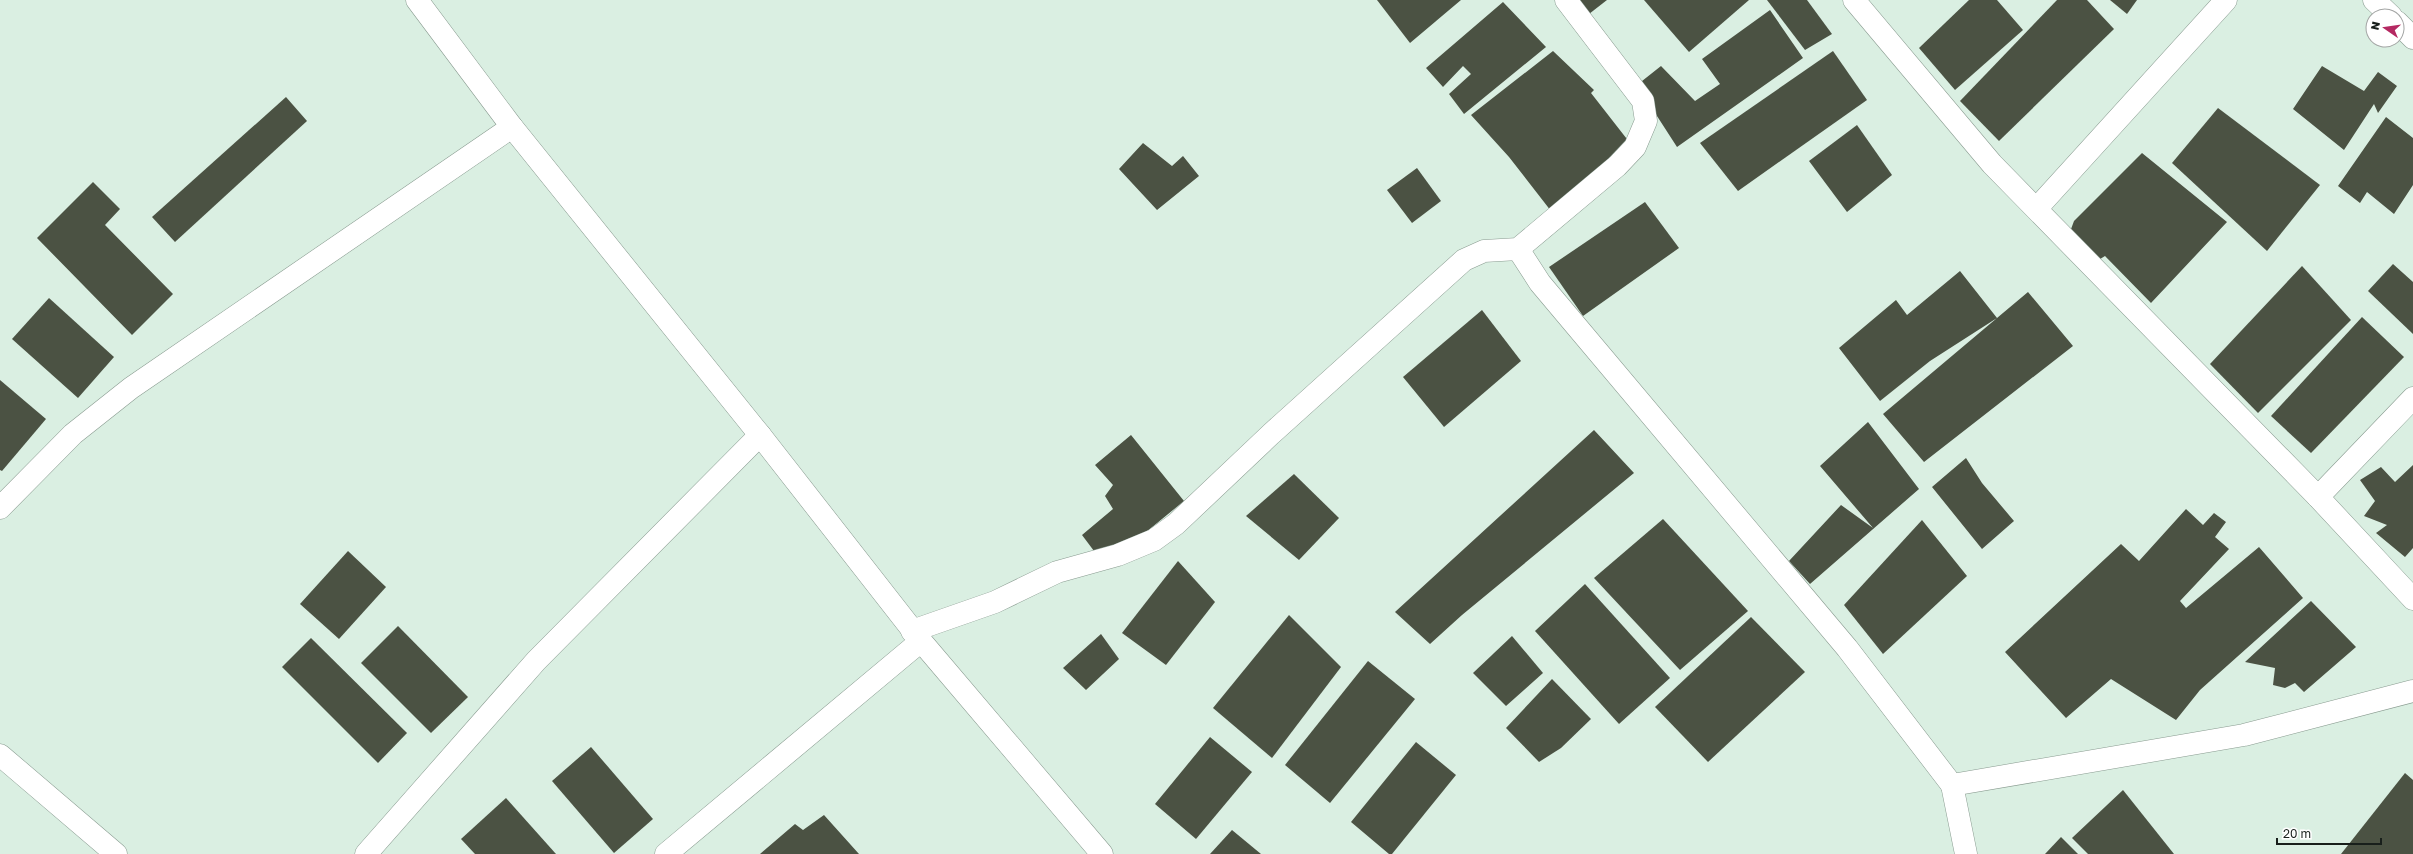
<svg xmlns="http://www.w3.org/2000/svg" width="2413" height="854" viewBox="0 0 2413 854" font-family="'Golos Text',sans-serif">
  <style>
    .building { fill: #4b5243 }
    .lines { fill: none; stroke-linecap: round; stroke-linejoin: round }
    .street-casing { stroke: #899b90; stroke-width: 23 }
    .secondary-casing { stroke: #899b90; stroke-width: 23 }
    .street { stroke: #fff; stroke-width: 22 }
    .secondary { stroke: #fff; stroke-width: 22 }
  </style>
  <rect width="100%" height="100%" fill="#daefe2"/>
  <g class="building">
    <polygon points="1377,0 1461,0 1410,43"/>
    <polygon points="1579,0 1607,0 1589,14"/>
    <polygon points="1644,0 1749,0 1689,52"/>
    <polygon points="1767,0 1807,0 1832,34 1805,50"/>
    <polygon points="1969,0 1997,0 2023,30 1955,90 1919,48"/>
    <polygon points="2057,0 2087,0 2114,29 1999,141 1960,101"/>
    <polygon points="2110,0 2137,0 2127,14"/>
    <polygon points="1503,2 1546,47 1464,114 1449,94 1471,74 1463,66 1443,87 1426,68"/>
    <polygon points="1770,10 1803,58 1677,147 1637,85 1661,66 1695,101 1720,84 1702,59"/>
    <polygon points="1553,51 1594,90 1591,93 1630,143 1551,211 1509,157 1471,115"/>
    <polygon points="1833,51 1867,100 1738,191 1700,143"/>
    <polygon points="2322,66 2364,91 2378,72 2397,86 2378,113 2374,104 2344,150 2293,109"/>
    <polygon points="286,97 307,121 175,242 152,217"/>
    <polygon points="2218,108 2320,185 2267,251 2172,163"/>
    <polygon points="2386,117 2413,138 2413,185 2394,214 2367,192 2360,203 2338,186"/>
    <polygon points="1857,125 1892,175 1847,212 1809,161"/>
    <polygon points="1143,143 1172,166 1183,156 1199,176 1157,210 1119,169"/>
    <polygon points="2142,153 2227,222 2151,303 2105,256 2092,264 2067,240 2074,221"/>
    <polygon points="1417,168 1441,201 1412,223 1387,190"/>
    <polygon points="93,182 120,209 105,225 173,294 132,335 37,238"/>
    <polygon points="1645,202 1679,248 1583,316 1549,267"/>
    <polygon points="2393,264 2413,282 2413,334 2368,291"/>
    <polygon points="2302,266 2351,320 2258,413 2210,364"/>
    <polygon points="1960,271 1997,318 2028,292 2073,346 1924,462 1883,414 1997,318 1930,361 1880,401 1839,348 1896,300 1907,315"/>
    <polygon points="49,298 114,357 78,398 12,339"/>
    <polygon points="1482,310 1521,361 1444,427 1403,377"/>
    <polygon points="2362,317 2404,357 2311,453 2271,416"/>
    <polygon points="0,380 46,419 2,471 0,470"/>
    <polygon points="1868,422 1919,489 1810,584 1789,561 1841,505 1873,528 1820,466"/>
    <polygon points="1594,430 1634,473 1462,615 1430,644 1395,612"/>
    <polygon points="1131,435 1184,501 1118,555 1100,559 1082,535 1113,509 1105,496 1113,485 1095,465"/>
    <polygon points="1966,458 1982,483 2014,521 1982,549 1932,487"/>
    <polygon points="2413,465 2413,548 2405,557 2376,533 2387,525 2364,516 2375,501 2360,480 2381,467 2395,482"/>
    <polygon points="1294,474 1339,518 1299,560 1246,516"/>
    <polygon points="2186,509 2203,525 2214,513 2226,522 2215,537 2229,549 2180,601 2186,608 2259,547 2303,598 2200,690 2176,720 2111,679 2066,718 2005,652 2121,544 2139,561"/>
    <polygon points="1663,519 1748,611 1680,670 1594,578"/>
    <polygon points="1922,520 1967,576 1883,654 1844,605"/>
    <polygon points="348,551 386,587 339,639 300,604"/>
    <polygon points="1178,561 1215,602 1166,665 1122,633"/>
    <polygon points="1585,584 1670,678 1619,724 1535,631"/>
    <polygon points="2311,601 2356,647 2304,692 2295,683 2285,688 2273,685 2275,668 2245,662"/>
    <polygon points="1289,615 1341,667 1272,758 1213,708"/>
    <polygon points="1751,617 1805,672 1708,762 1655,707"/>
    <polygon points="398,626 468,697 431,733 361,663"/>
    <polygon points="1101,634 1119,659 1086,690 1063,668"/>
    <polygon points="1512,636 1543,673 1506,706 1473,673"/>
    <polygon points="311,638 407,733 378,763 282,667"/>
    <polygon points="1368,661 1415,699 1330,803 1285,765"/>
    <polygon points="1552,679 1591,719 1561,748 1539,762 1506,728"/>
    <polygon points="1210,737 1252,772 1196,839 1155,804"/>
    <polygon points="1416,742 1456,775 1392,854 1389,854 1351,822"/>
    <polygon points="591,747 653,819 614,853 552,781"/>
    <polygon points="2405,773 2413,780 2413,854 2341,854"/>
    <polygon points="2123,790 2174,854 2088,854 2072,838"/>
    <polygon points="506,798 556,854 475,854 461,839"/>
    <polygon points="824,815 859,854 760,854 795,824 803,830"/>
    <polygon points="1232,830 1261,854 1210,854"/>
    <polygon points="2061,837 2078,854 2045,854"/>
  </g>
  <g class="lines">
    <g class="street-casing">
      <g id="street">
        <polyline points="1854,0 1992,164 2318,497 2413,599"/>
        <polyline points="2374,0 2391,16"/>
        <polyline points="2397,22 2413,38"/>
        <polyline points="2037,208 2226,0"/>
        <polyline points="1518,249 1540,283 1847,648 1952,785 2244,735 2413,691"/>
        <polyline points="2318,497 2413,398"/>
        <polyline points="0,508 73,434 131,388 512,127"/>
        <polyline points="912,631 995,602 1057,572 1118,555 1154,540 1176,524 1271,434 1464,260 1484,251 1518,249 1617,166 1635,147 1646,121 1643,101 1566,0"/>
        <polyline points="0,755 116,854"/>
        <polyline points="1952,785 1966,854"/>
        <polyline points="366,854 536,661 760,435"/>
        <polyline points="666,854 921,641"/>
      </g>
    </g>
    <g class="secondary-casing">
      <polyline id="secondary" points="417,0 512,127 760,435 921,641 1102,854"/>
    </g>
    <use href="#street" class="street"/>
    <use href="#secondary" class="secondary"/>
  </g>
  <g transform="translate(2385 28) rotate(283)"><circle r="19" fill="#ffffff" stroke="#a3a5a4"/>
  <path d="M0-3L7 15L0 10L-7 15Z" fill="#b52962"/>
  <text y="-6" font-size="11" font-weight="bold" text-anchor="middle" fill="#181f1b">N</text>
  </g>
  <path d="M2277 838v6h104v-6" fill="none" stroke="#181f1b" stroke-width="2"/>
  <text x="2283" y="838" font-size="12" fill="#181f1b" stroke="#ffffff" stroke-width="3" paint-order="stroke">20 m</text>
</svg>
